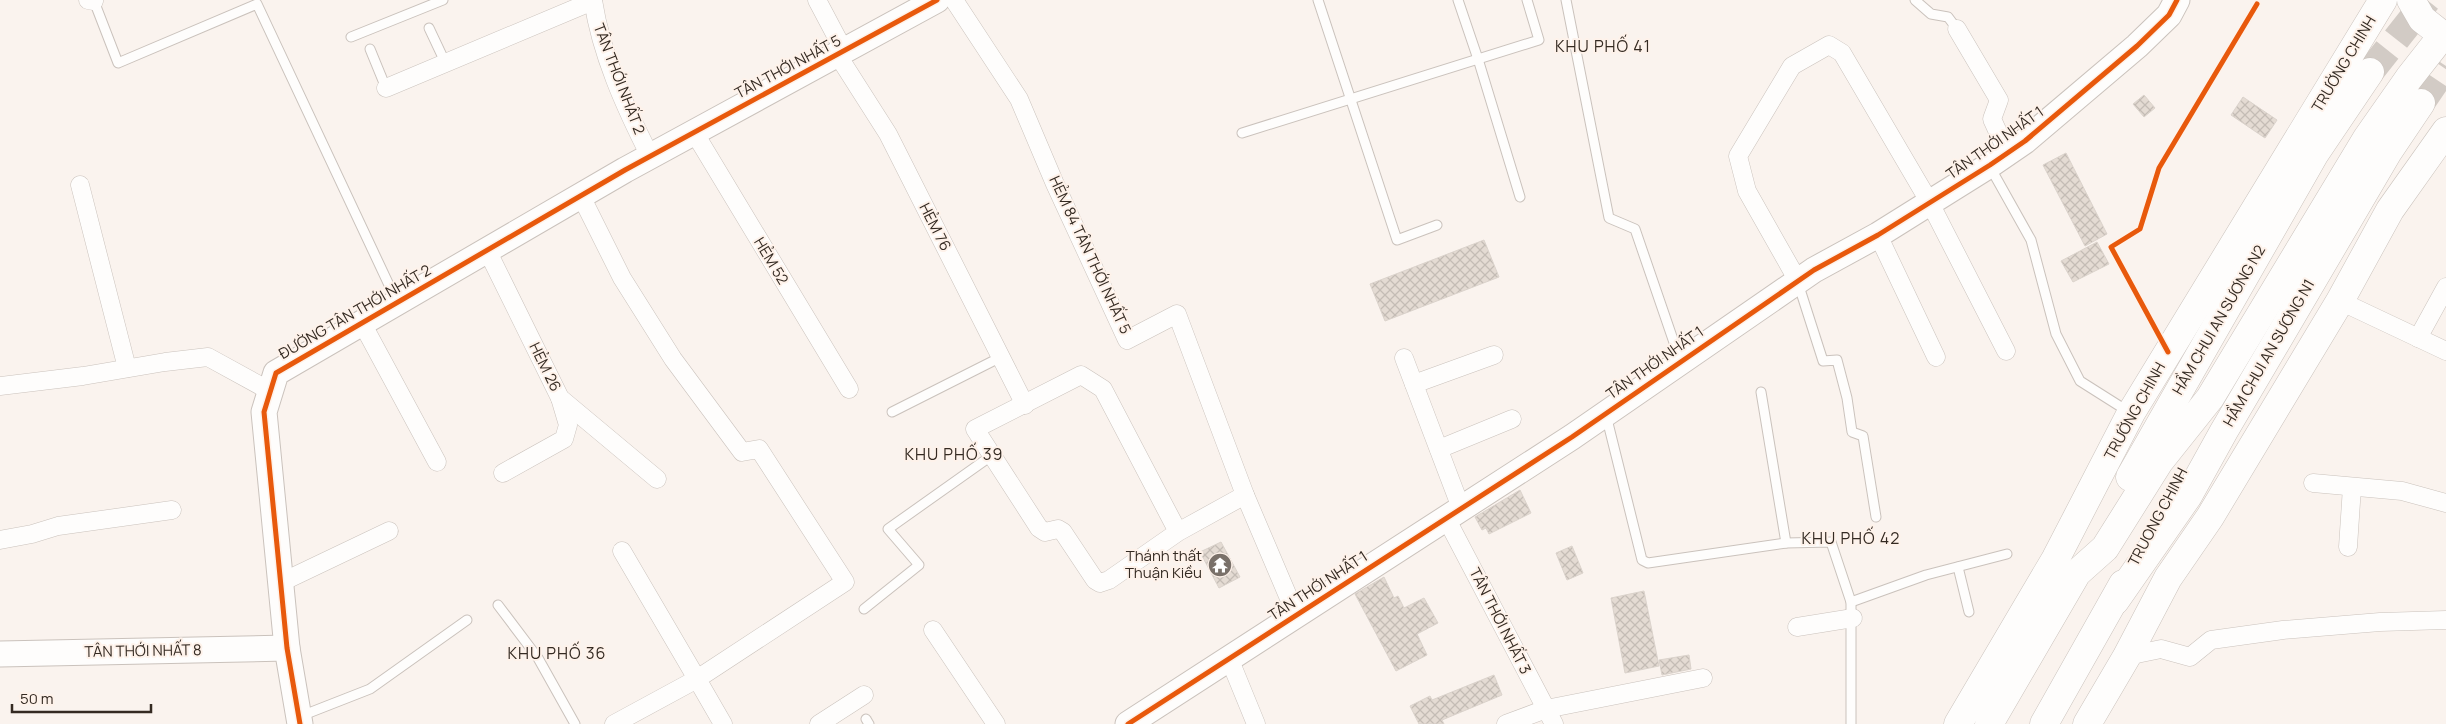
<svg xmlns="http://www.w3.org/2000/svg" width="2446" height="724" viewBox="0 0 2446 724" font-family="Manrope,sans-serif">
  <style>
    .building { fill: url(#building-cross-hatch); stroke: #dbd3cc }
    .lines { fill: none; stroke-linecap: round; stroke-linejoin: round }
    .primary-tunnel { stroke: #d2cbc5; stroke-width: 28; stroke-dasharray: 28 14; stroke-linecap: butt }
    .lane-casing { stroke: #cac2bc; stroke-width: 11 }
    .street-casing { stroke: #cac2bc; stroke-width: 19 }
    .secondary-casing { stroke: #cac2bc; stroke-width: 27 }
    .primary-casing { stroke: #cac2bc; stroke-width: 29 }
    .highway-casing { stroke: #cac2bc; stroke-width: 29 }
    .lane { stroke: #fefdfc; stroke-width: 9 }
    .street { stroke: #fefdfc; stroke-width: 18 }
    .secondary { stroke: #fefdfc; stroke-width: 25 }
    .primary { stroke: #fefdfc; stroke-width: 28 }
    .highway { stroke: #fefdfc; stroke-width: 28 }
    .cycleway-casing { stroke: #fef2ea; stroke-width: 8 }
    .cycleway { stroke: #e8590c; stroke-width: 5 }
    .labels { text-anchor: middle; stroke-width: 4; stroke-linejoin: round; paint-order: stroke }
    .street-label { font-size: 15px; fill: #342a22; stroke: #fef2ea }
    .poi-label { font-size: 15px; fill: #342a22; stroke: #fef2ea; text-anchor: end }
    .neighbourhood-label { font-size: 16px; letter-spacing: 1px; fill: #342a22; stroke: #fef2ea }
  </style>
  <defs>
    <pattern id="building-cross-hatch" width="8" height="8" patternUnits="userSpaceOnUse" patternTransform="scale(1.25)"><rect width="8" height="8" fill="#e4dbd3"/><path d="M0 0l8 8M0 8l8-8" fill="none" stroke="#c4bcb5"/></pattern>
  </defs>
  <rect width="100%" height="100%" fill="#faf3ee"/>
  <g class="building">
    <polygon points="2144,95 2155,108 2144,117 2133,104"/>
    <polygon points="2243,97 2277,120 2265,138 2231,115"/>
    <polygon points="2066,153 2107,234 2085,246 2043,165"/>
    <polygon points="1484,240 1499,277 1385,321 1370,284"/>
    <polygon points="2097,242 2109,264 2073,282 2061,261"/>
    <polygon points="1520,490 1531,513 1489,534 1486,528 1482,530 1475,517"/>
    <polygon points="1221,542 1240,577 1219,588 1200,552"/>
    <polygon points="1572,546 1583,573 1567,580 1556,553"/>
    <polygon points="1384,577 1394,598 1398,596 1404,608 1424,598 1438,623 1417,634 1427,655 1396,671 1355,594"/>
    <polygon points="1644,591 1659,666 1625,673 1611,598"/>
    <polygon points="1689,655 1691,669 1662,675 1659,660"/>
    <polygon points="1494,675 1502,695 1442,720 1444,724 1419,724 1410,706 1430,696 1432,700"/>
  </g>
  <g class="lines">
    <g class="primary-tunnel">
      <polyline points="2370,72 2427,0"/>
      <polyline points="2421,103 2446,66"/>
    </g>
    <g class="lane-casing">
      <g id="lane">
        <polyline points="1318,0 1397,240 1437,225"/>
        <polyline points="1458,0 1478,59 1520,197"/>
        <polyline points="1566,0 1609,218 1635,229 1680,360"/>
        <polyline points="1915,0 1931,14 1948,17 1957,29"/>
        <polyline points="94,1 118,63 257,4 397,302"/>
        <polyline points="429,28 446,64"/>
        <polyline points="351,37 443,0"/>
        <polyline points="370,49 386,88"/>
        <polyline points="1242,133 1539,40 1527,0"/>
        <polyline points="1990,167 2031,240 2056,334 2080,381 2129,412"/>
        <polyline points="1798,283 1823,361 1837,360 1847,398 1852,432 1863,436 1876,517"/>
        <polyline points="1761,392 1786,543"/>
        <polyline points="892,412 1001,357"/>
        <polyline points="1606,415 1642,560 1648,563 1786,543 1831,542 1851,602 1851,724"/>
        <polyline points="1958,567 1969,612"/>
        <polyline points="1851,602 1926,575 2007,554"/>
        <polyline points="498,605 538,658 575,724"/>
        <polyline points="864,609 919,565 888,529 991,456"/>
        <polyline points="301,716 370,689 467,620"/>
        <polyline points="866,719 869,724"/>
      </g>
    </g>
    <g class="street-casing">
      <g id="street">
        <polyline points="88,0 94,1"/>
        <path d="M 593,0 C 601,54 625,107 650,156"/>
        <polyline points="817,0 844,51"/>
        <polyline points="954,0 1019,99 1055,184 1127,340 1177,314 1245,495 1296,615"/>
        <polyline points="1957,29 1999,100 1992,119 2007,152"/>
        <polyline points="837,54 888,134 1025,405"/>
        <polyline points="386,88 593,1"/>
        <polyline points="694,132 849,389"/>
        <polyline points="80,185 127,368"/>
        <polyline points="581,196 622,278 673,359 742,452 759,449 845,582 697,679 622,551"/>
        <polyline points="1878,235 1936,357"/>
        <polyline points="487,250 560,398 657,479"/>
        <polyline points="1798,281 1747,191 1738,156 1792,66 1829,45 1842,53 1930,203 2006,351"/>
        <polyline points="2340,301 2446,351"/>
        <polyline points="362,323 437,462"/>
        <polyline points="2418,338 2446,287"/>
        <polyline points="1404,358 1461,508"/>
        <polyline points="1414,384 1494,355"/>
        <polyline points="0,386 83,376 165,362 208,357 270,391"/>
        <polyline points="1439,449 1512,419"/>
        <polyline points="503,473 564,439 568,425 560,398"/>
        <polyline points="2313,483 2402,491 2446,503"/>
        <polyline points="1446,518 1554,724"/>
        <polyline points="1178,532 1103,389 1081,375 975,429 1039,528 1045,532 1058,529 1063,532 1095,580 1100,583 1109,580 1178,532 1245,495"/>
        <polyline points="0,540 32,534 58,526 172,510"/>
        <polyline points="2348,547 2352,487"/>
        <polyline points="280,583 389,531"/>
        <polyline points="1797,627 1853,618"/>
        <polyline points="933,630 996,724"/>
        <polyline points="2127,656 2161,649 2190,657 2211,640 2283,630 2380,622 2446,620"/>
        <polyline points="1229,658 1256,724"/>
        <polyline points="614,724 697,679 723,724"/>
        <polyline points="819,724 864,695"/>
        <polyline points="1506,724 1546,709 1703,678"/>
      </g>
    </g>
    <g class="secondary-casing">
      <g id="secondary">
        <polyline points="0,654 287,648"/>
        <polyline points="300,724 287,648 264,412 276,373 625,170 937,0"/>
        <polyline points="1128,724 1572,437 1814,270 1878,235 1990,165 2025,141 2137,46 2169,15 2177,0"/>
      </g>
    </g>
    <g class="primary-casing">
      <g id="primary">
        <polyline points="2130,477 2314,155 2370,72"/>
        <polyline points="2115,601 2188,496 2224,431 2388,152 2421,103"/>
        <polyline points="1958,724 2056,558 2131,413 2383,0"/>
        <polyline points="1989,724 2077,573 2105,548 2159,462 2210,398 2367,138 2409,78 2442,36"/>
        <polyline points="2044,724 2123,584"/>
        <polyline points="2087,724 2127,656 2168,578 2210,517 2340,301 2390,210 2446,131"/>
      </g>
    </g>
    <g class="highway-casing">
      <polyline id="highway" points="2411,0 2422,19 2446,38"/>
    </g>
    <use href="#lane" class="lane"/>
    <use href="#street" class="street"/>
    <use href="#secondary" class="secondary"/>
    <use href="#primary" class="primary"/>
    <use href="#highway" class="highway"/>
    <g class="cycleway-casing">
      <g id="cycleway">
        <polyline points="2168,352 2111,247 2140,229 2159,168 2257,4"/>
        <polyline points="300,724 287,648 264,412 276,373 625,170 937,0"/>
        <polyline points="1128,724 1572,437 1814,270 1878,235 1990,165 2025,141 2137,46 2169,15 2177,0"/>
      </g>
    </g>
    <use href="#cycleway" class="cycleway"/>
  </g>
  <defs>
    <g id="temple-disc" transform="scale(1.25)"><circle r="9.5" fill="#797069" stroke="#fef2ea"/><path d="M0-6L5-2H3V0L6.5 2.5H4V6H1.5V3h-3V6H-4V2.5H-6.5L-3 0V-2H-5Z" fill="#fff"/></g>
  </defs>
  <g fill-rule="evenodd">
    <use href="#temple-disc" x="1220" y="565"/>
  </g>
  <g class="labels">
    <g class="street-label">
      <text transform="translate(2344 64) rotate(-59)" y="5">TRƯỜNG CHINH</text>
      <text transform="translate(788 67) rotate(-28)" y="5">TÂN THỚI NHẤT 5</text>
      <text transform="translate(619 79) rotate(69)" y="5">TÂN THỚI NHẤT 2</text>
      <text transform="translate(1995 143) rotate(-35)" y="5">TÂN THỚI NHẤT 1</text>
      <text transform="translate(935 227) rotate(63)" y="5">HẺM 76</text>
      <text transform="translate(1090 255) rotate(65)" y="5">HẺM 84 TÂN THỚI NHẤT 5</text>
      <text transform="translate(771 261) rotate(59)" y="5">HẺM 52</text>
      <text transform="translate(355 312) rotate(-30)" y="5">ĐƯỜNG TÂN THỚI NHẤT 2</text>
      <text transform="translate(2219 320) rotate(-60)" y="5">HẦM CHUI AN SƯƠNG N2</text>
      <text transform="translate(2269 353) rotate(-60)" y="5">HẦM CHUI AN SƯƠNG N1</text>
      <text transform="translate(1655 363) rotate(-35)" y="5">TÂN THỚI NHẤT 1</text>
      <text transform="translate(545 367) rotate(64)" y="5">HẺM 26</text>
      <text transform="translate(2135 411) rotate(-61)" y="5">TRƯỜNG CHINH</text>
      <text transform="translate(2158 517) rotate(-62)" y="5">TRUONG CHINH</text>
      <text transform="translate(1318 586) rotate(-33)" y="5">TÂN THỚI NHẤT 1</text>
      <text transform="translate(1500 621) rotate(63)" y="5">TÂN THỚI NHẤT 3</text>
      <text transform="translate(143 651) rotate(-1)" y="5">TÂN THỚI NHẤT 8</text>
    </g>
    <g class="poi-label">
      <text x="1202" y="561">Thánh thất<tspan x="1202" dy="17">Thuận Kiều</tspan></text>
    </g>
    <g class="neighbourhood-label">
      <text x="1603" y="52">KHU PHỐ 41</text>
      <text x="954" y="460">KHU PHỐ 39</text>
      <text x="1851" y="544">KHU PHỐ 42</text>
      <text x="557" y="659">KHU PHỐ 36</text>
    </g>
  </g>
  <path d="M12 704v8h139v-8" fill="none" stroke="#342a22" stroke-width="2.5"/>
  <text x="20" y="704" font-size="15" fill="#342a22" stroke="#fef2ea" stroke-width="4" paint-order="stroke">50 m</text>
</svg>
